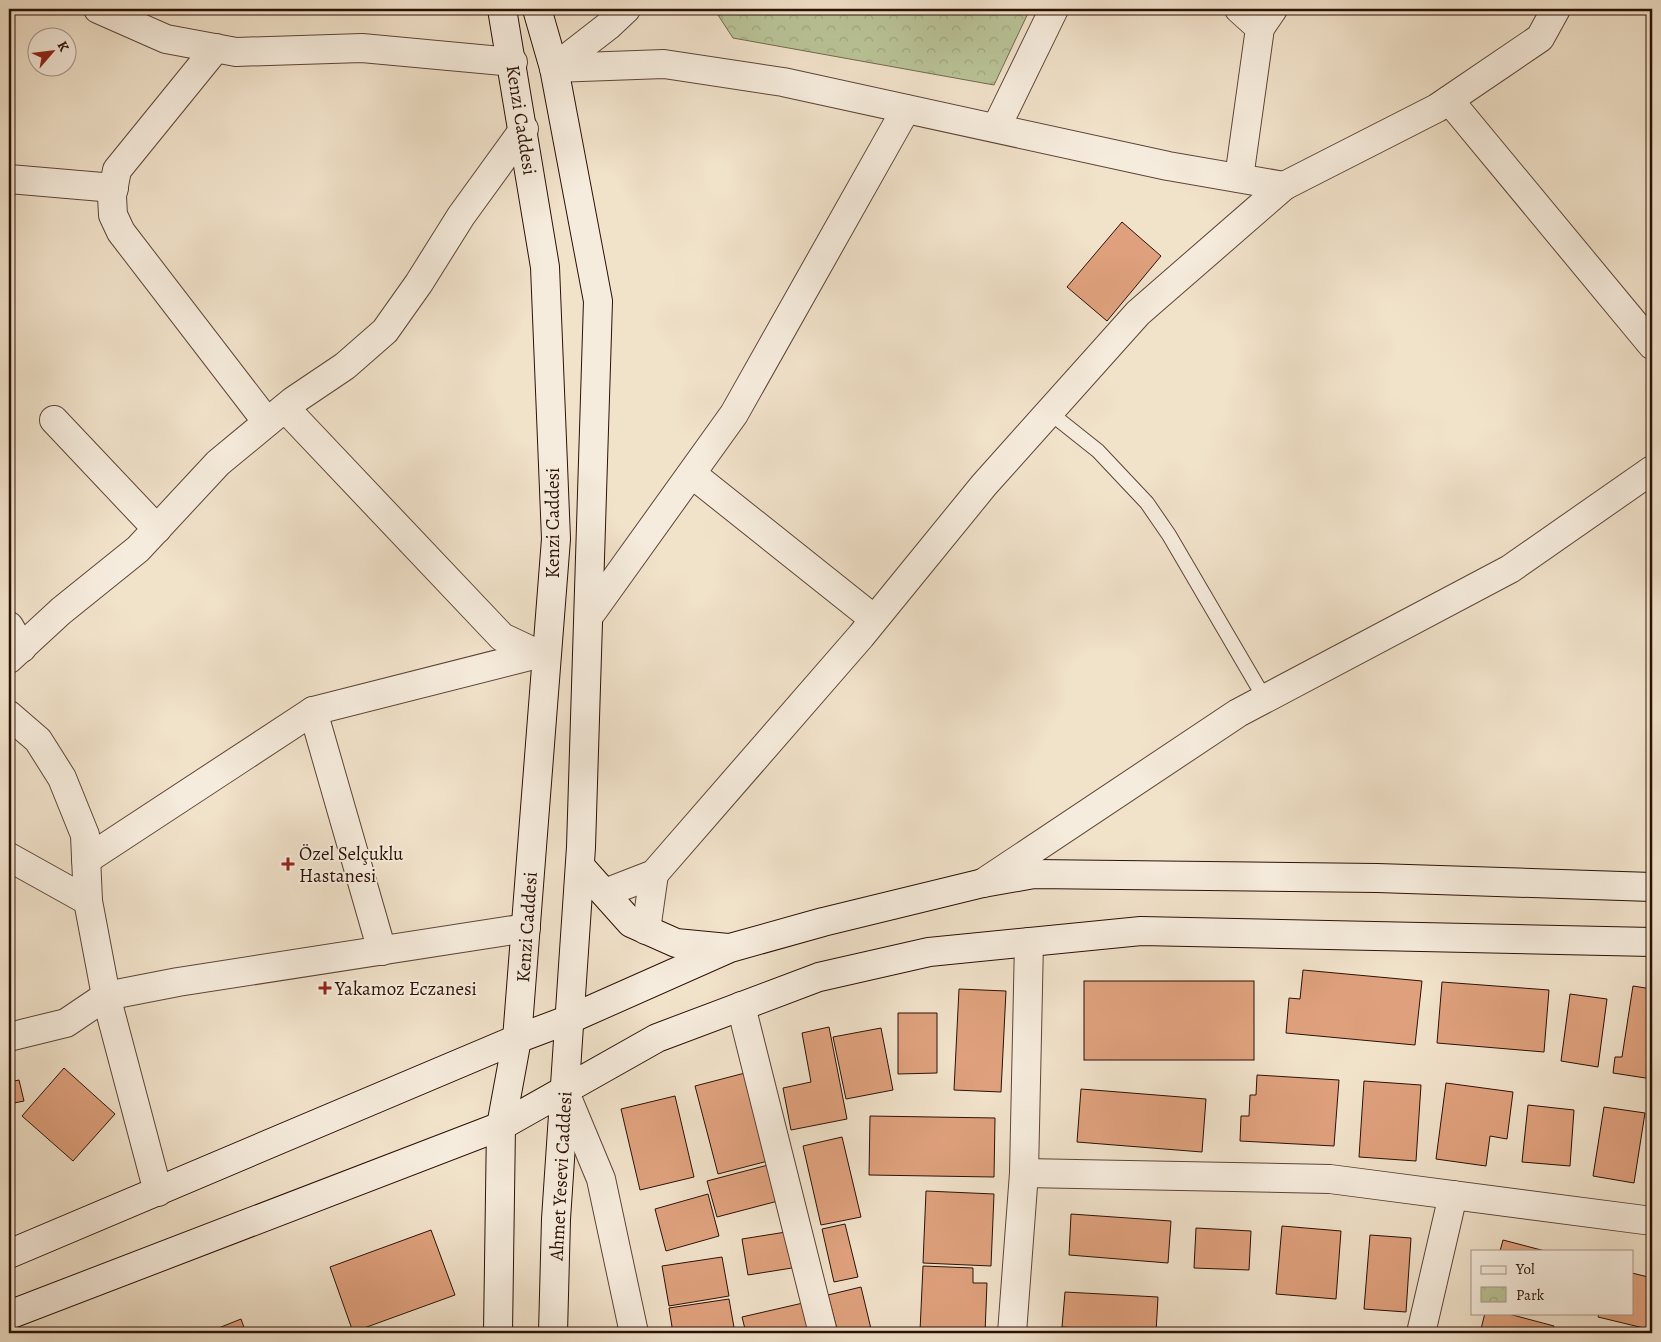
<svg xmlns="http://www.w3.org/2000/svg" width="1661" height="1342" viewBox="0 0 1661 1342" font-family="Alegreya,serif">
  <style>
    .park { fill: url(#park-crowns); stroke: #726a4f }
    .building { fill: #dfa17d; stroke: #2c1107 }
    .lines { fill: none; stroke-linecap: round; stroke-linejoin: round }
    .lane-casing { stroke: #5d4538; stroke-width: 16 }
    .street-casing { stroke: #5d4538; stroke-width: 30 }
    .secondary-casing { stroke: #2c1107; stroke-width: 30 }
    .lane { stroke: #f6ecdd; stroke-width: 14 }
    .street { stroke: #f6ecdd; stroke-width: 28 }
    .secondary { stroke: #f6ecdd; stroke-width: 28 }
    .poi-dot { fill: #8f2418; stroke: #f6ecdd; stroke-width: 2 }
    .labels { text-anchor: middle; stroke-width: 4; stroke-linejoin: round; paint-order: stroke }
    .street-label { font-size: 19px; fill: #2c1107; stroke: #f6ecdd }
    .poi-label { font-size: 19px; fill: #2c1107; stroke: #f6ecdd; text-anchor: start }
  </style>
  <defs>
    <pattern id="park-crowns" width="20" height="18" patternUnits="userSpaceOnUse" patternTransform="scale(1.25)"><rect width="20" height="18" fill="#b9c397"/><path d="M2 6a3 3 0 1 1 6 0M12 15a3 3 0 1 1 6 0" fill="none" stroke="#9fa681"/></pattern>
  </defs>
  <rect width="100%" height="100%" fill="#f1e2ca"/>
  <filter id="stains"><feTurbulence type="fractalNoise" baseFrequency=".004" numOctaves="4"/><feColorMatrix values="0 0 0 0 .2 0 0 0 0 .09 0 0 0 0 .02 0 0 0 .5 -.17"/></filter>
  <radialGradient id="worn" r=".72"><stop offset=".6" stop-color="#630" stop-opacity="0"/><stop offset="1" stop-color="#630" stop-opacity=".3"/></radialGradient>
  <polygon class="park" points="719,9 1030,9 994,85 733,38 718,15"/>
  <g class="building">
    <polygon points="1122,222 1161,256 1107,321 1067,287"/>
    <polygon points="1303,970 1422,981 1415,1045 1286,1033 1289,998 1300,999"/>
    <rect x="1084" y="981" width="170" height="79"/>
    <polygon points="1442,982 1549,990 1544,1052 1437,1043"/>
    <polygon points="1633,986 1652,989 1652,1079 1613,1073 1615,1057 1622,1057"/>
    <polygon points="959,989 1006,991 1001,1092 954,1090"/>
    <polygon points="1570,994 1607,999 1598,1067 1561,1061"/>
    <polygon points="898,1013 937,1013 937,1073 898,1074"/>
    <polygon points="829,1027 847,1119 791,1130 783,1088 811,1082 802,1033"/>
    <polygon points="881,1028 893,1090 846,1099 833,1037"/>
    <polygon points="64,1068 115,1114 73,1161 22,1116"/>
    <polygon points="745,1073 768,1161 718,1174 695,1086"/>
    <polygon points="1257,1075 1339,1080 1334,1146 1240,1141 1241,1116 1249,1116 1250,1095 1256,1095"/>
    <polygon points="19,1080 24,1101 9,1104 9,1082"/>
    <polygon points="1364,1081 1421,1085 1416,1161 1359,1157"/>
    <polygon points="1446,1083 1513,1092 1507,1139 1490,1136 1486,1166 1436,1159"/>
    <polygon points="1081,1089 1206,1099 1202,1152 1077,1142"/>
    <polygon points="675,1096 694,1177 640,1190 621,1109"/>
    <polygon points="1528,1105 1574,1110 1570,1166 1522,1162"/>
    <polygon points="1604,1107 1645,1113 1634,1183 1593,1176"/>
    <polygon points="870,1116 995,1118 994,1177 869,1175"/>
    <polygon points="842,1137 861,1217 821,1225 803,1146"/>
    <polygon points="768,1165 778,1201 717,1217 707,1181"/>
    <polygon points="926,1191 994,1194 991,1266 923,1263"/>
    <polygon points="708,1194 719,1236 666,1251 655,1209"/>
    <polygon points="1071,1214 1171,1221 1168,1263 1069,1255"/>
    <polygon points="845,1224 858,1277 834,1282 822,1229"/>
    <polygon points="1282,1226 1341,1231 1336,1299 1276,1294"/>
    <polygon points="1196,1228 1251,1231 1249,1270 1194,1268"/>
    <polygon points="431,1230 455,1295 353,1332 330,1267"/>
    <polygon points="786,1232 792,1268 748,1275 742,1239"/>
    <polygon points="1370,1235 1411,1238 1406,1312 1364,1309"/>
    <polygon points="1503,1240 1545,1251 1500,1251"/>
    <polygon points="722,1257 729,1296 669,1306 662,1266"/>
    <polygon points="923,1266 973,1268 973,1283 987,1283 985,1333 920,1331"/>
    <polygon points="1632,1273 1652,1278 1652,1330 1598,1317 1599,1313 1632,1313"/>
    <polygon points="861,1287 872,1333 838,1333 828,1295"/>
    <polygon points="1065,1292 1158,1297 1156,1333 1062,1327"/>
    <polygon points="729,1299 735,1333 673,1333 669,1308"/>
    <polygon points="803,1303 810,1332 746,1333 742,1317"/>
    <polygon points="1485,1313 1505,1313 1554,1326 1552,1333 1480,1333"/>
    <polygon points="241,1319 246,1333 206,1333"/>
  </g>
  <g class="lines">
    <g class="lane-casing">
      <polyline id="lane" points="1049,412 1098,451 1147,503 1169,535 1265,699"/>
    </g>
    <g class="street-casing">
      <g id="street">
        <polyline points="98,9 166,39 236,52 362,48 513,62"/>
        <polyline points="1239,9 1260,28"/>
        <polyline points="216,48 117,170 112,196 113,215 121,232 267,422"/>
        <polyline points="554,68 664,64 783,82 1168,166 1284,186"/>
        <polyline points="554,68 608,26 626,9"/>
        <polyline points="1449,100 1652,345"/>
        <polyline points="996,128 1054,9"/>
        <polyline points="1239,178 1260,28 1273,9"/>
        <polyline points="9,179 114,188"/>
        <polyline points="285,408 502,637 538,654"/>
        <polyline points="54,420 157,529"/>
        <polyline points="692,474 874,619"/>
        <polyline points="589,616 734,414 906,109"/>
        <polyline points="9,626 22,648"/>
        <polyline points="9,659 61,611 138,549 218,463 293,401 345,366 385,331 419,283 461,216 524,129"/>
        <polyline points="9,715 38,740 62,778 85,835 88,901 106,996 158,1192"/>
        <polyline points="9,857 88,901"/>
        <polyline points="86,860 313,711"/>
        <polyline points="983,883 1238,713 1510,569 1652,470"/>
        <polyline points="605,893 654,874 861,636 984,485 1138,313 1284,186 1437,108 1540,38 1556,9"/>
        <polyline points="646,930 654,874"/>
        <polyline points="382,951 313,711 538,654"/>
        <polyline points="741,1006 823,1333"/>
        <polyline points="9,1037 66,1023 106,996 178,982 526,928"/>
        <polyline points="564,1090 601,1179 634,1333"/>
        <polyline points="1024,1173 1330,1179 1652,1221"/>
        <polyline points="1012,1333 1024,1173 1029,942"/>
        <polyline points="1421,1333 1453,1195"/>
      </g>
    </g>
    <g class="secondary-casing">
      <g id="secondary">
        <polyline points="537,9 554,68 598,301 581,847 556,1219 553,1333"/>
        <polyline points="580,866 631,923 676,943 728,948"/>
        <polyline points="9,1254 517,1039 570,1019 730,948 823,922 983,883 1034,874 1377,878 1652,887"/>
        <polyline points="9,1315 501,1126 657,1038 819,977 929,952 1141,931 1652,942"/>
        <polyline points="498,1333 501,1126 517,1039 556,539 545,267 502,9"/>
      </g>
    </g>
    <use href="#lane" class="lane"/>
    <use href="#street" class="street"/>
    <use href="#secondary" class="secondary"/>
  </g>
  <g class="poi-dot">
    <path d="M285.5 856.5h5v5h5v5h-5v5h-5v-5h-5v-5h5z"/>
    <path d="M322.5 980.5h5v5h5v5h-5v5h-5v-5h-5v-5h5z"/>
  </g>
  <g class="labels">
    <g class="street-label">
      <text transform="translate(522 120) rotate(81)" y="7">Kenzi Caddesi</text>
      <text transform="translate(552 523) rotate(-90)" y="7">Kenzi Caddesi</text>
      <text transform="translate(526 927) rotate(-86)" y="7">Kenzi Caddesi</text>
      <text transform="translate(560 1176) rotate(-87)" y="7">Ahmet Yesevi Caddesi</text>
    </g>
    <g class="poi-label">
      <text x="299" y="860">Özel Selçuklu<tspan x="299" dy="22">Hastanesi</tspan></text>
      <text x="335" y="995">Yakamoz Eczanesi</text>
    </g>
  </g>
  <rect width="1661" height="1342" fill="none" stroke="#f1e2ca" stroke-width="30"/>
  <rect x="10" y="10" width="1641" height="1322" fill="none" stroke="#2c1107" stroke-width="2.5"/>
  <rect x="15" y="15" width="1631" height="1312" fill="none" stroke="#2c1107"/>
  <rect x="1471" y="1250" width="162" height="65" fill="#f6ecdd" stroke="#a59487"/>
  <rect x="1481" y="1266" width="25" height="8" fill="#f6ecdd" stroke="#a59487"/>
  <text x="1516" y="1274" font-size="15" fill="#2c1107">Yol</text>
  <rect x="1481" y="1287" width="25" height="15" fill="url(#park-crowns)" stroke="#a59487"/>
  <text x="1516" y="1300" font-size="15" fill="#2c1107">Park</text>
  <g transform="translate(52 52) rotate(62)"><circle r="24" fill="#f6ecdd" stroke="#a59487"/>
  <path d="M0-4L9 19L0 12L-9 19Z" fill="#8f2418"/>
  <text y="-8" font-size="14" font-weight="bold" text-anchor="middle" fill="#2c1107">K</text>
  </g>
  <rect width="100%" height="100%" filter="url(#stains)"/>
  <rect width="100%" height="100%" fill="url(#worn)"/>
</svg>
